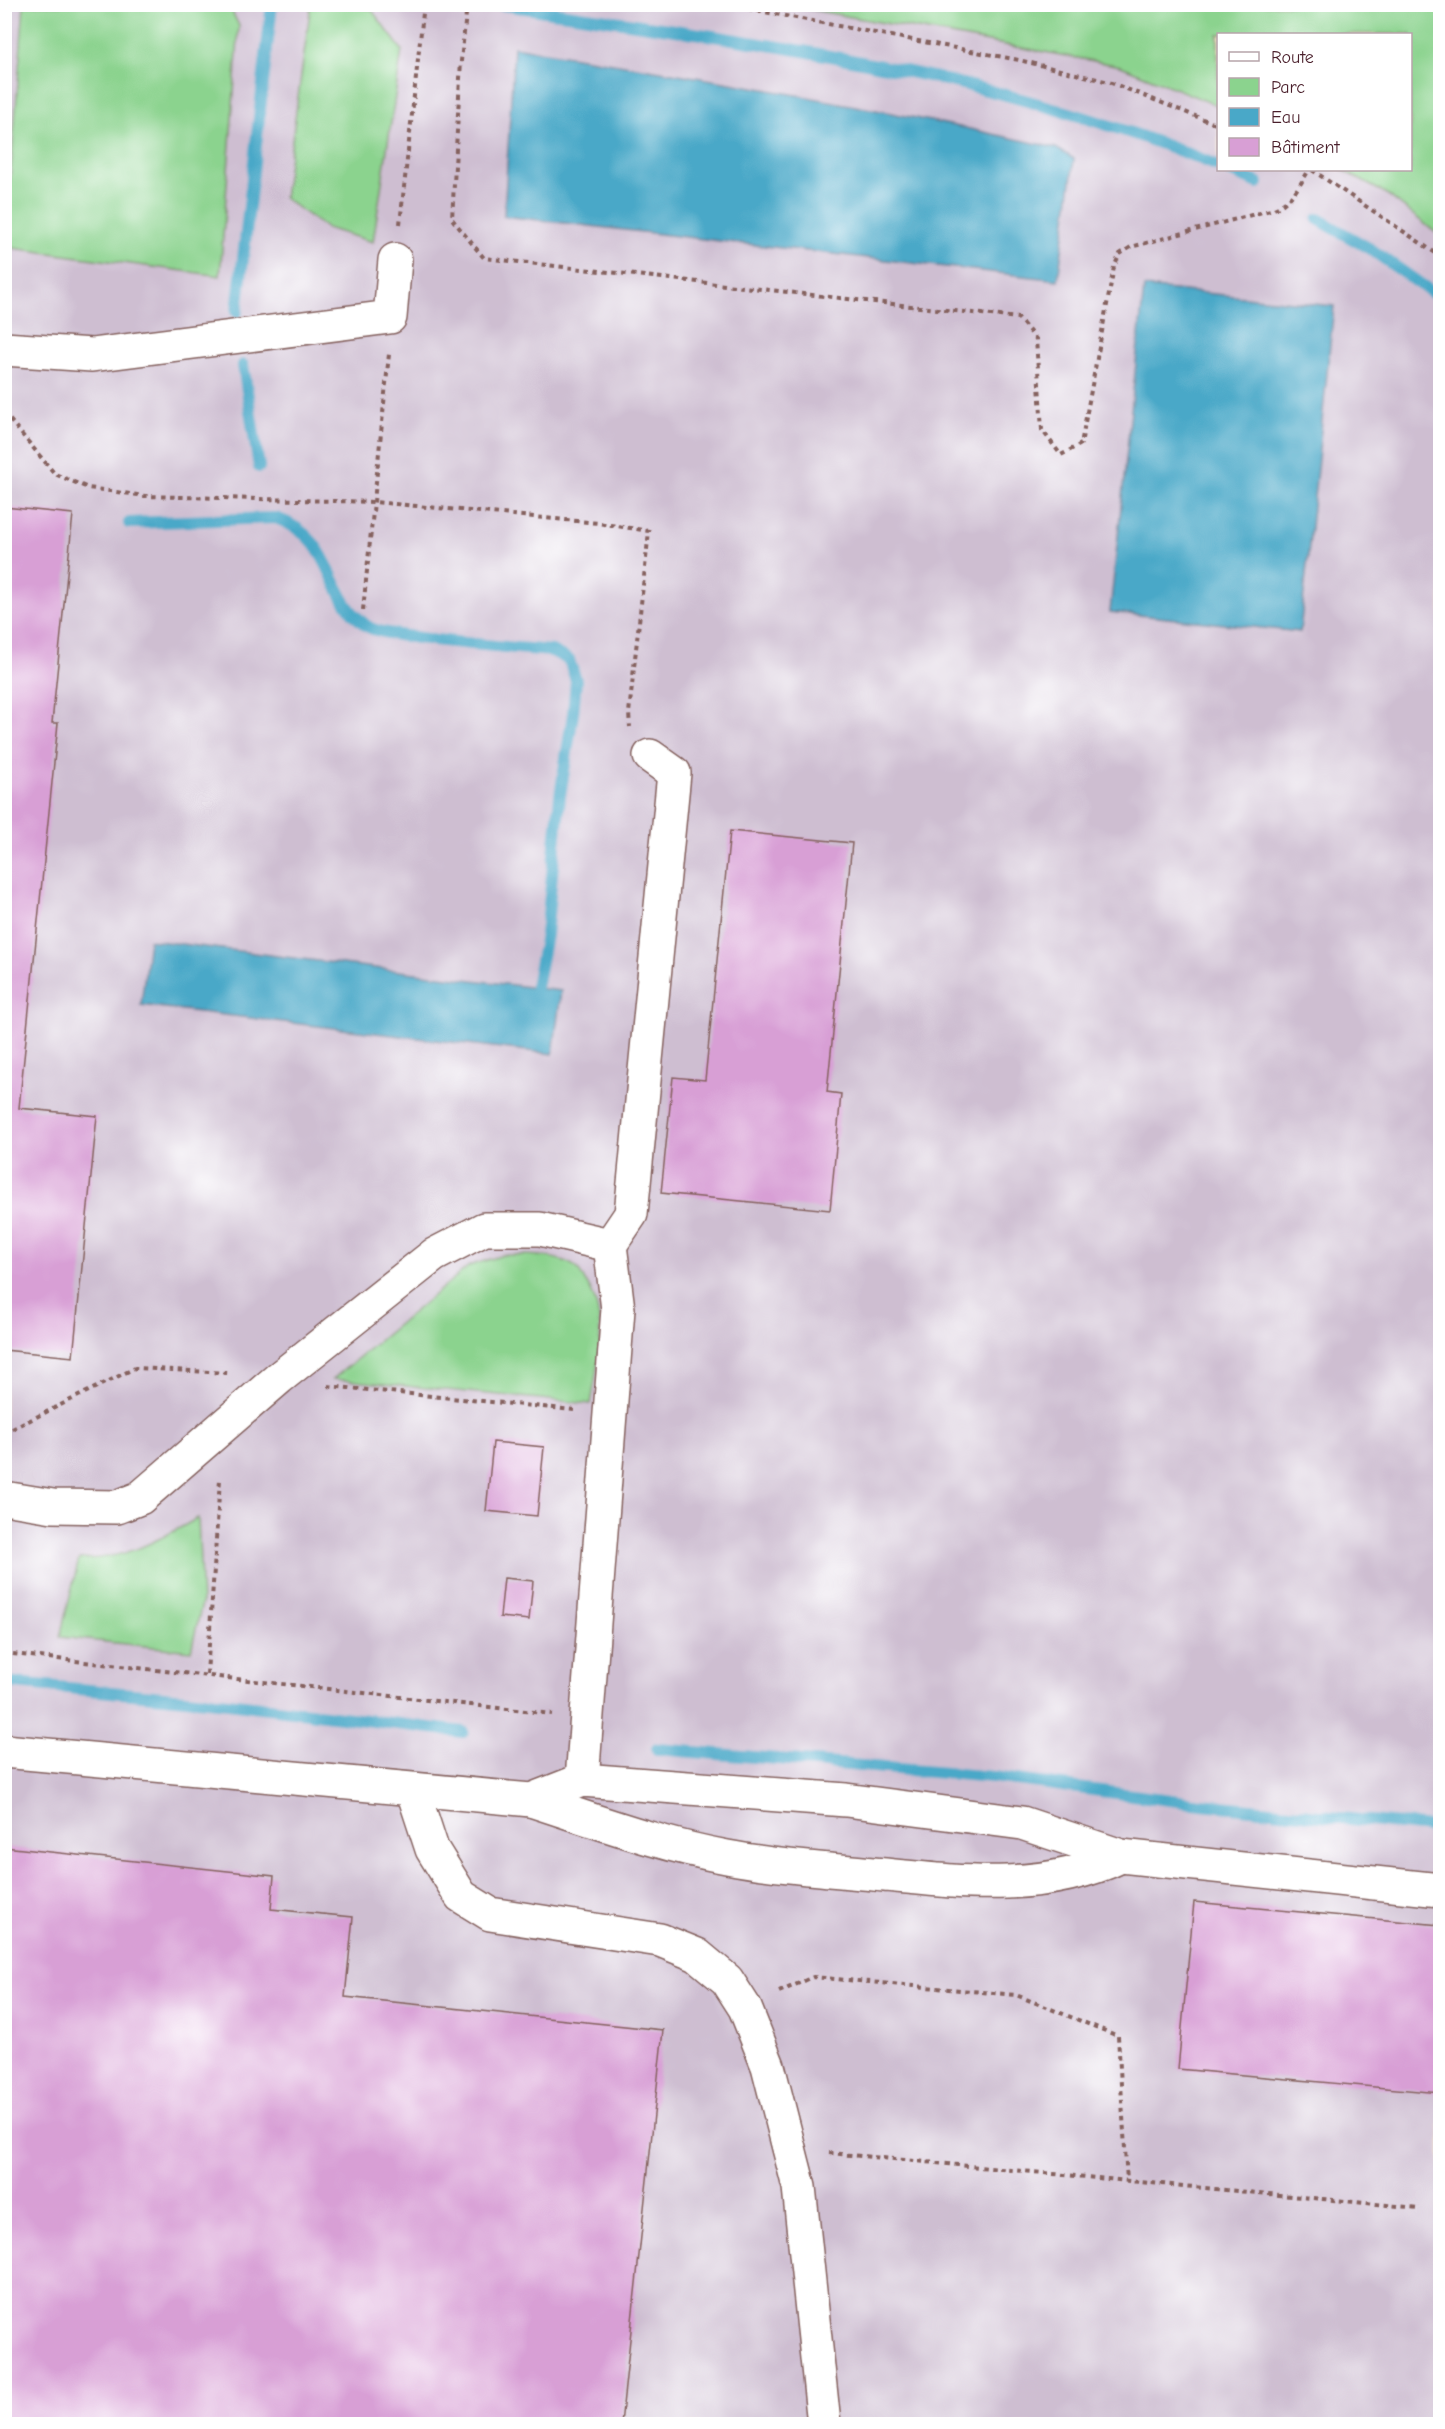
<svg xmlns="http://www.w3.org/2000/svg" width="1445" height="2429" viewBox="0 0 1445 2429" font-family="'Comic Neue',sans-serif">
  <style>
    .industrial { fill: #cebed1 }
    .green { fill: #8bd38e; stroke: #6a795c; stroke-width: 1.5 }
    .water { fill: #49a8c8; stroke: #4a647a; stroke-width: 1.5 }
    .lines { fill: none; stroke-linecap: round; stroke-linejoin: round }
    .stream { stroke: #49a8c8; stroke-width: 12 }
    .building { fill: #d89fd5 }
    .minor-casing { stroke: #85625f; stroke-width: 36 }
    .path { stroke: #85625f; stroke-width: 4; stroke-dasharray: 4.5 4.5; stroke-linecap: butt }
    .minor { stroke: #fff; stroke-width: 33 }
  </style>
  <rect width="100%" height="100%" fill="#fff"/>
  <filter id="ink" filterUnits="userSpaceOnUse"><feTurbulence type="fractalNoise" baseFrequency=".0167" numOctaves="2"/><feDisplacementMap in="SourceGraphic" scale="12" xChannelSelector="R" yChannelSelector="G"/><feConvolveMatrix kernelMatrix="1 2 1 2 8 2 1 2 1" color-interpolation-filters="sRGB"/></filter>
  <filter id="wash" filterUnits="userSpaceOnUse"><feTurbulence type="fractalNoise" baseFrequency=".008" numOctaves="4" result="noise"/><feDisplacementMap in="SourceGraphic" scale="24" xChannelSelector="R" yChannelSelector="G"/><feGaussianBlur stdDeviation="1.35" result="paint"/><feColorMatrix in="noise" values="0 0 0 0 0 0 0 0 0 0 0 0 0 0 0 0 0 1.4 0 .05"/><feComposite in="paint" operator="in"/></filter>
  <g filter="url(#wash)">
    <rect width="100%" height="100%" fill="#f3ddc0"/>
    <polygon class="industrial" points="5,5 785,5 1121,66 1218,106 1218,170 1342,170 1388,195 1440,236 1440,2424 5,2424"/>
    <g class="green">
      <polygon points="311,4 339,5 371,9 402,50 373,242 326,228 284,198"/>
      <polygon points="24,5 229,5 239,26 220,276 5,247"/>
      <polygon points="785,5 1440,5 1440,236 1388,195 1342,170 1410,170 1410,34 1218,34 1218,106 1121,66"/>
      <path d="M 503,1255 C 525,1255 558,1254 576,1267 C 579,1270 582,1276 584,1279 C 610,1315 598,1363 591,1404 L 333,1379 L 469,1266 Z"/>
      <path d="M 198,1518 L 202,1603 L 191,1651 L 60,1637 L 79,1559 C 126,1560 158,1540 198,1518 Z"/>
    </g>
    <g class="water">
      <path d="M 514,47 C 696,76 876,107 1056,148 L 1074,159 L 1058,280 L 504,216 Z"/>
      <polygon points="1144,287 1334,306 1300,632 1110,612"/>
      <polygon points="149,940 561,991 553,1054 141,1005"/>
    </g>
    <g class="lines">
      <g class="stream">
        <path d="M 498,4 C 741,40 990,70 1218,166"/>
        <polyline points="1227,170 1258,183"/>
        <polyline points="1318,219 1372,250 1440,298"/>
        <polyline points="237,312 272,4"/>
        <polyline points="243,365 259,467"/>
        <path d="M 129,523 L 276,518 C 338,540 323,594 367,626 C 383,639 523,648 552,651 L 569,660 L 576,680 L 573,714 L 560,796 L 546,935 L 536,987"/>
        <polyline points="4,1682 228,1703 463,1732"/>
        <polyline points="657,1749 993,1777 1201,1804 1440,1828"/>
      </g>
    </g>
    <g id="blocks">
      <g class="building">
        <polygon points="4,507 73,514 52,723 58,723 19,1108 97,1116 73,1357 4,1350"/>
        <polygon points="730,831 852,843 827,1092 841,1094 830,1210 661,1193 673,1077 705,1080"/>
        <polygon points="493,1442 544,1447 537,1516 486,1511"/>
        <polygon points="504,1578 533,1581 529,1620 500,1617"/>
        <polygon points="4,1847 274,1876 271,1909 353,1917 345,1997 663,2030 621,2424 4,2424"/>
        <polygon points="1194,1902 1440,1925 1440,2093 1178,2069"/>
      </g>
    </g>
  </g>
  <g filter="url(#ink)">
    <use href="#blocks" fill-opacity="0" stroke="#85625f" stroke-width="1.5"/>
    <g class="lines">
      <g class="minor-casing">
        <g id="minor">
          <polyline points="4,349 92,355 390,317 395,260"/>
          <polyline points="610,1245 631,1214 674,773 650,756"/>
          <polyline points="4,1498 53,1506 117,1507 140,1498 279,1378 434,1255 484,1229 540,1229 610,1245 618,1309 582,1780"/>
          <polyline points="4,1751 531,1800 582,1780 846,1800 1022,1823 1121,1856 1440,1890"/>
          <polyline points="413,1791 432,1849 461,1896 490,1914 660,1940 697,1955 727,1980 745,2008 768,2066 799,2187 824,2424"/>
          <path d="M 531,1800 C 596,1821 661,1845 727,1857 C 779,1867 833,1870 885,1875 C 965,1883 1047,1892 1121,1856"/>
        </g>
      </g>
      <g class="path">
        <path d="M 467,4 L 461,61 L 452,219 L 484,258 L 1018,318 L 1036,339 L 1042,430 L 1061,455 L 1081,444 L 1114,267 L 1120,254 L 1131,247 L 1274,209 C 1292,201 1299,186 1309,170"/>
        <polyline points="722,4 1019,60 1109,82 1218,125"/>
        <polyline points="1312,170 1440,256"/>
        <polyline points="400,224 424,4"/>
        <polyline points="4,413 55,474 88,488 145,496 374,502 598,523 649,531 629,713 630,727"/>
        <polyline points="363,610 389,354"/>
        <polyline points="328,1386 574,1410"/>
        <polyline points="4,1433 135,1368 228,1373"/>
        <polyline points="4,1653 552,1714"/>
        <polyline points="207,1674 220,1479"/>
        <polyline points="779,1992 813,1977 1016,1995 1118,2036 1127,2181"/>
        <polyline points="829,2153 1419,2208"/>
      </g>
      <use href="#minor" class="minor"/>
    </g>
  </g>
  <rect width="1445" height="2429" fill="none" stroke="#fff" stroke-width="24"/>
  <rect x="1217" y="33" width="195" height="138" fill="#ffffff" stroke="#b7a5aa" stroke-width="1.5"/>
  <rect x="1229" y="52" width="30" height="9" fill="#ffffff" stroke="#b7a5aa" stroke-width="1.5"/>
  <text x="1271" y="63" font-size="18" fill="#4a1f2b">Route</text>
  <rect x="1229" y="78" width="30" height="18" fill="#8bd38e" stroke="#b7a5aa" stroke-width="1.5"/>
  <text x="1271" y="93" font-size="18" fill="#4a1f2b">Parc</text>
  <rect x="1229" y="108" width="30" height="18" fill="#49a8c8" stroke="#b7a5aa" stroke-width="1.5"/>
  <text x="1271" y="123" font-size="18" fill="#4a1f2b">Eau</text>
  <rect x="1229" y="138" width="30" height="18" fill="#d89fd5" stroke="#b7a5aa" stroke-width="1.5"/>
  <text x="1271" y="153" font-size="18" fill="#4a1f2b">Bâtiment</text>
</svg>
